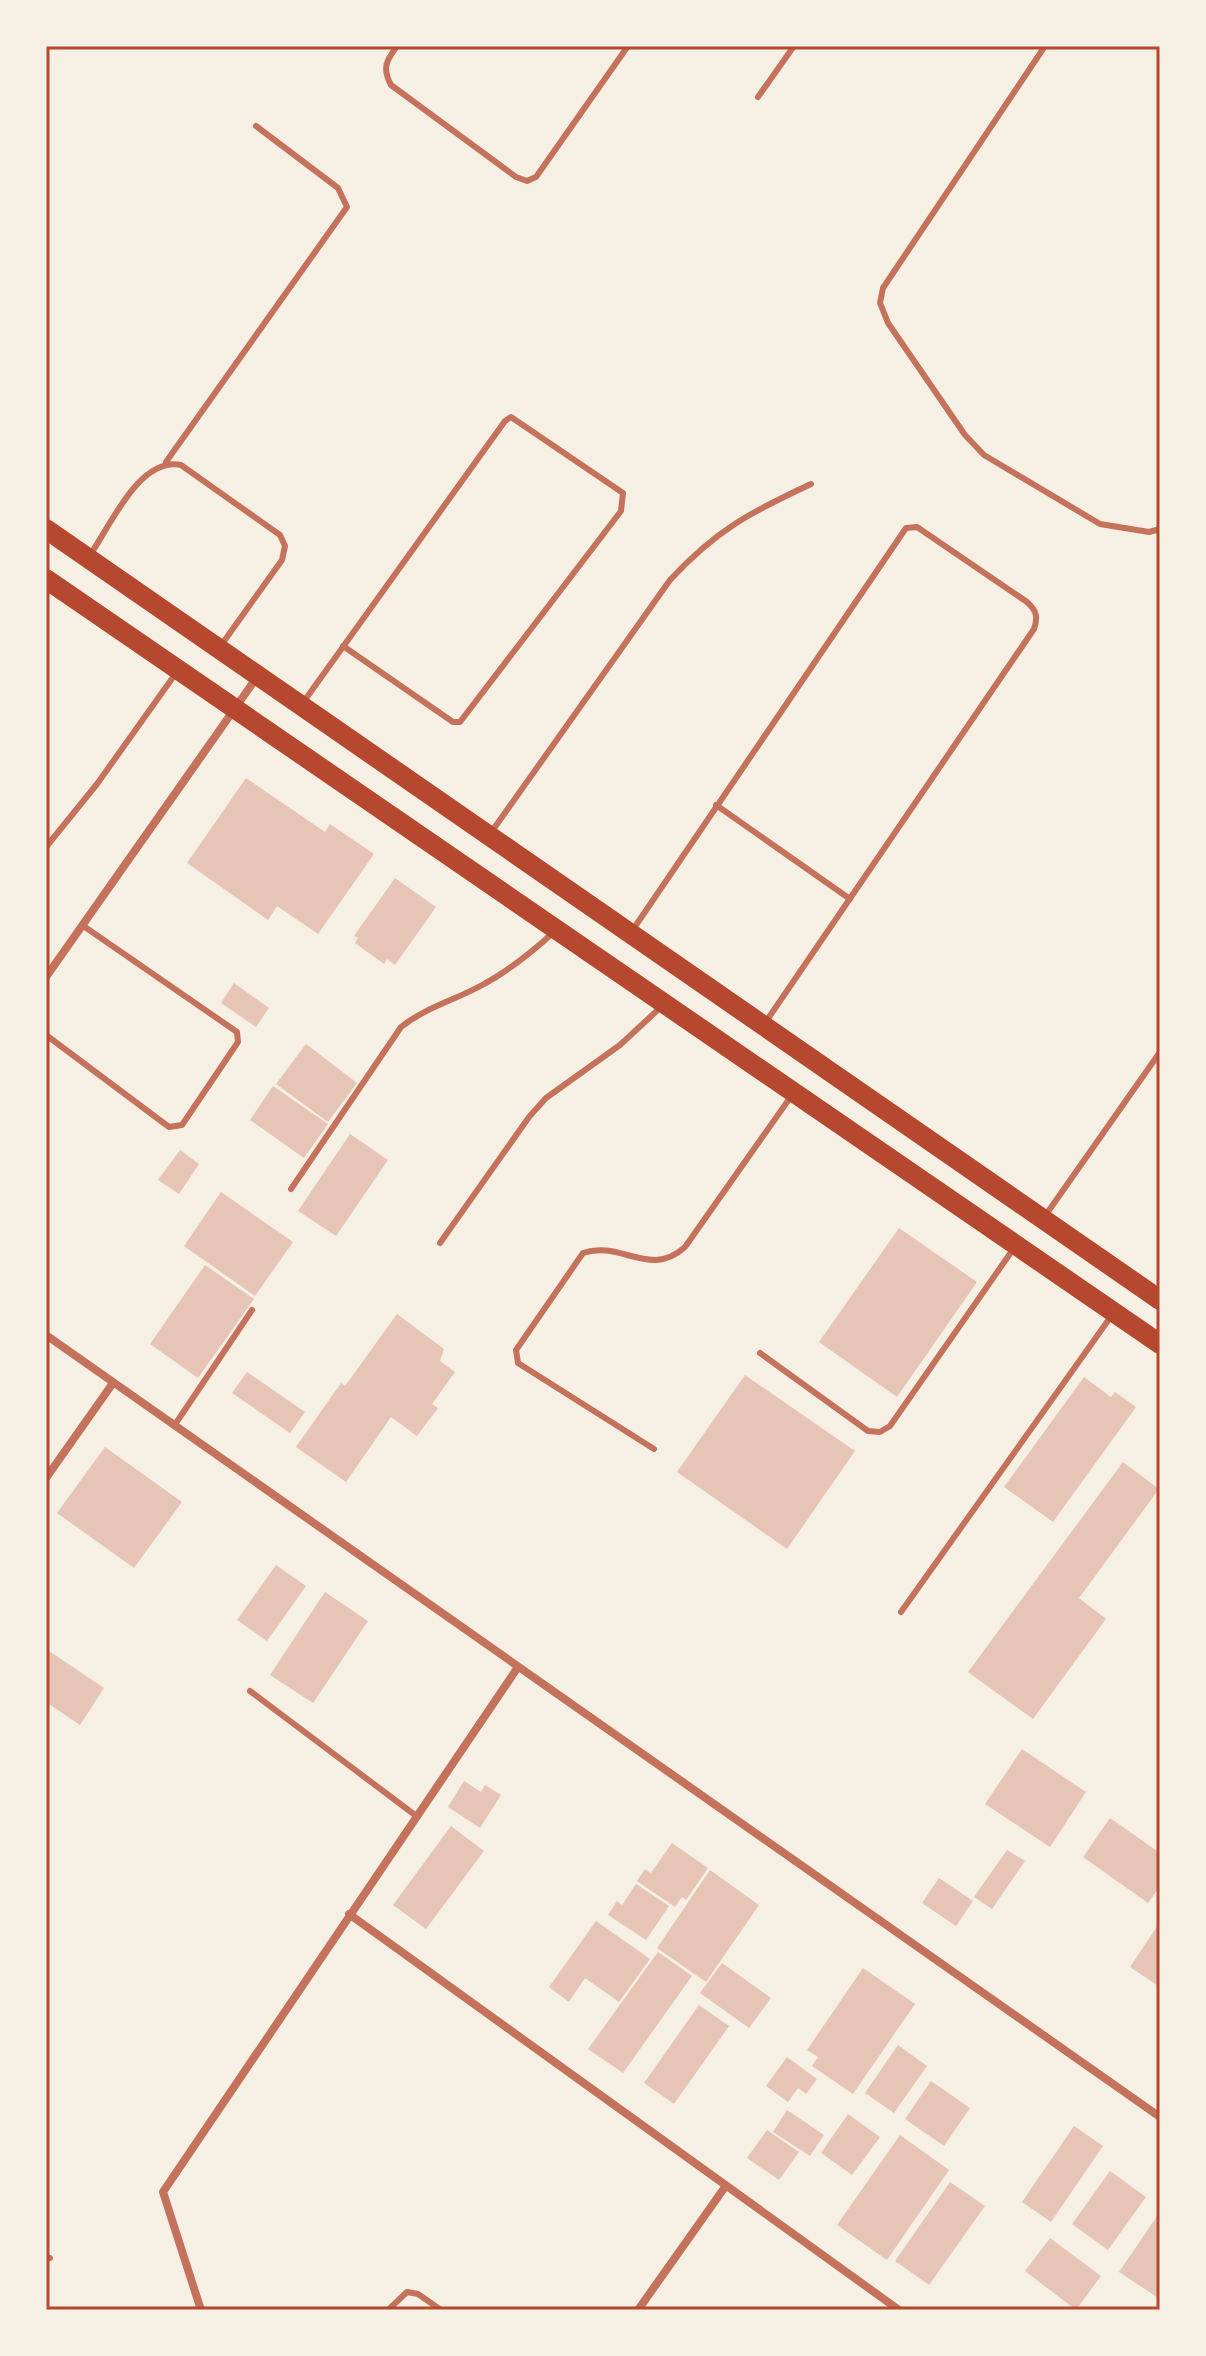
<svg xmlns="http://www.w3.org/2000/svg" width="1206" height="2356" viewBox="0 0 1206 2356" font-family="Manrope,sans-serif">
  <style>
    .building { fill: #e6c5b7 }
    .lines { fill: none; stroke-linecap: round; stroke-linejoin: round }
    .service { stroke: #c5725c; stroke-width: 6 }
    .minor { stroke: #c5725c; stroke-width: 8 }
    .trunk { stroke: #b5482f; stroke-width: 20 }
    .neatline { fill: none; stroke: #b5482f; stroke-width: 3 }
  </style>
  <rect width="100%" height="100%" fill="#f6efe4"/>
  <g class="building">
    <polygon points="246,778 325,832 330,824 374,854 318,934 277,906 268,920 187,863"/>
    <polygon points="395,878 436,907 395,965 387,959 384,964 355,943 358,938 354,936"/>
    <polygon points="234,983 269,1008 256,1027 221,1003"/>
    <polygon points="306,1044 357,1083 328,1122 276,1084"/>
    <polygon points="273,1086 328,1124 304,1158 250,1120"/>
    <polygon points="350,1134 388,1160 336,1236 298,1211"/>
    <polygon points="180,1150 199,1164 179,1194 158,1180"/>
    <polygon points="221,1192 293,1242 255,1296 184,1246"/>
    <polygon points="899,1228 977,1282 897,1397 819,1342"/>
    <polygon points="205,1265 254,1299 198,1378 150,1344"/>
    <polygon points="397,1314 444,1349 440,1361 455,1372 432,1404 438,1408 417,1436 391,1417 346,1482 296,1447 341,1383 345,1386"/>
    <polygon points="247,1372 305,1412 290,1433 232,1393"/>
    <polygon points="745,1375 855,1451 787,1549 677,1472"/>
    <polygon points="1084,1377 1111,1397 1115,1392 1136,1407 1053,1522 1004,1487"/>
    <polygon points="105,1447 182,1502 134,1568 57,1513"/>
    <polygon points="1123,1462 1159,1489 1079,1598 1106,1619 1033,1719 968,1672"/>
    <polygon points="276,1565 306,1586 267,1641 237,1620"/>
    <polygon points="325,1592 368,1621 313,1703 270,1675"/>
    <polygon points="46,1649 104,1688 80,1725 46,1702"/>
    <polygon points="1022,1749 1086,1792 1050,1847 985,1804"/>
    <polygon points="464,1781 481,1792 485,1785 501,1795 480,1828 448,1807"/>
    <polygon points="1110,1818 1160,1853 1160,1886 1148,1903 1083,1857"/>
    <polygon points="451,1826 484,1851 426,1929 393,1905"/>
    <polygon points="672,1843 708,1868 686,1900 682,1897 675,1907 637,1881 645,1869 651,1873"/>
    <polygon points="1007,1850 1025,1861 992,1909 974,1897"/>
    <polygon points="710,1870 759,1905 706,1982 657,1948"/>
    <polygon points="939,1878 973,1901 956,1926 922,1903"/>
    <polygon points="636,1884 669,1906 646,1940 608,1915 617,1901 622,1905"/>
    <polygon points="596,1921 650,1959 619,2002 585,1978 569,2002 549,1987"/>
    <polygon points="1160,1922 1160,1987 1130,1967"/>
    <polygon points="658,1952 692,1976 623,2073 588,2049"/>
    <polygon points="722,1963 771,1998 749,2028 700,1993"/>
    <polygon points="863,1968 915,2004 853,2094 812,2066 818,2057 807,2050"/>
    <polygon points="699,2005 729,2026 674,2104 644,2083"/>
    <polygon points="898,2045 927,2066 894,2113 865,2093"/>
    <polygon points="787,2057 817,2079 806,2094 798,2088 788,2102 766,2086"/>
    <polygon points="931,2081 970,2108 944,2146 905,2119"/>
    <polygon points="787,2110 824,2135 810,2156 773,2132"/>
    <polygon points="848,2114 880,2137 852,2175 821,2153"/>
    <polygon points="1074,2126 1103,2146 1051,2222 1022,2202"/>
    <polygon points="767,2130 799,2152 779,2180 747,2158"/>
    <polygon points="900,2135 949,2170 887,2260 837,2225"/>
    <polygon points="1110,2171 1146,2197 1108,2250 1072,2224"/>
    <polygon points="950,2182 985,2206 929,2285 895,2261"/>
    <polygon points="1160,2212 1160,2299 1119,2272"/>
    <polygon points="1050,2238 1101,2276 1076,2310 1025,2271"/>
  </g>
  <g class="lines">
    <g class="service">
      <path d="M 397,46 C 386,61 382,68 391,85 L 516,177 L 527,181 L 536,177 L 628,46"/>
      <polyline points="1045,46 883,288 880,303 888,323 965,435 984,455 1100,524 1149,532 1160,529"/>
      <polyline points="758,97 794,46"/>
      <polyline points="166,462 347,207 338,188 256,126"/>
      <path d="M 90,555 C 111,525 139,457 181,465 L 280,535 L 285,546 L 282,560 L 222,644"/>
      <polyline points="302,704 505,421 511,417 623,493 621,511 460,722 453,722 343,646"/>
      <polyline points="716,805 850,899"/>
      <path d="M 490,834 L 670,580 C 716,530 751,512 811,484"/>
      <polyline points="46,847 97,784 176,673"/>
      <path d="M 632,931 L 906,528 L 917,527 L 1027,602 C 1037,611 1038,617 1034,629 L 765,1023"/>
      <polyline points="46,1035 169,1127 182,1125 238,1042 237,1032 82,925"/>
      <path d="M 291,1189 L 401,1027 C 426,1007 456,1000 484,984 C 510,970 532,952 554,932"/>
      <polyline points="1045,1216 1160,1052"/>
      <polyline points="440,1243 529,1117 546,1098 620,1045 662,1006"/>
      <polyline points="760,1353 868,1431 880,1432 890,1426 1014,1248"/>
      <polyline points="174,1426 252,1310"/>
      <path d="M 654,1449 L 518,1363 L 516,1350 L 583,1253 C 621,1240 650,1279 685,1247 L 792,1095"/>
      <polyline points="901,1612 1112,1315"/>
      <polyline points="250,1691 415,1815"/>
      <polyline points="46,2259 50,2258"/>
      <polyline points="388,2310 407,2292 418,2294 441,2310"/>
    </g>
    <g class="minor">
      <polyline points="46,977 257,677"/>
      <polyline points="46,1335 1160,2117"/>
      <polyline points="46,1478 113,1383"/>
      <polyline points="349,1914 899,2310"/>
      <polyline points="201,2310 163,2192 518,1667"/>
      <polyline points="638,2310 725,2187"/>
    </g>
    <g class="trunk">
      <polyline points="46,529 1160,1300"/>
      <polyline points="46,579 1160,1344"/>
    </g>
  </g>
  <rect width="1206" height="2356" fill="none" stroke="#f6efe4" stroke-width="96"/>
  <rect x="48" y="48" width="1110" height="2260" class="neatline"/>
</svg>
